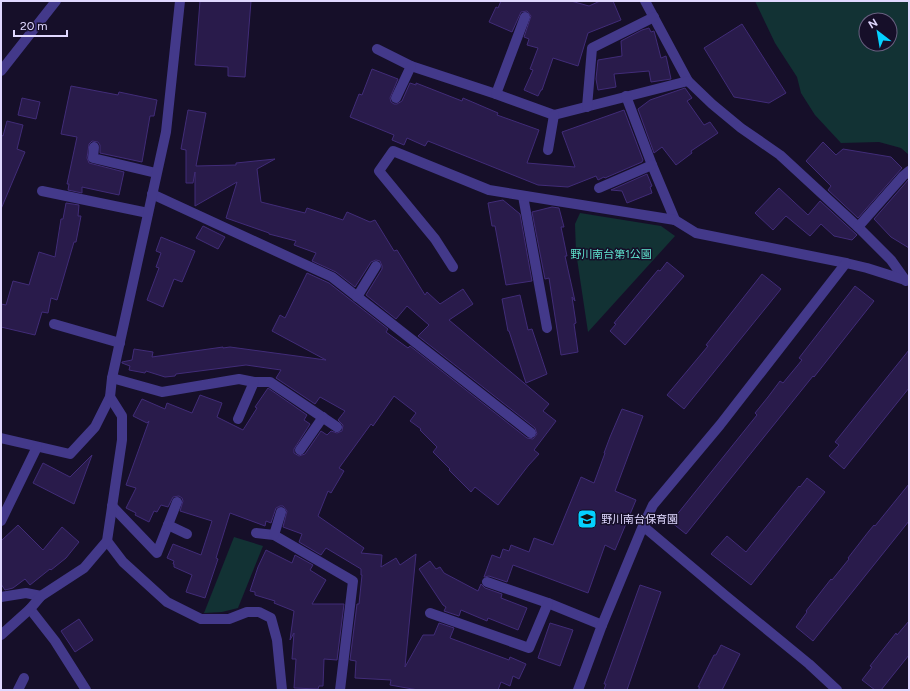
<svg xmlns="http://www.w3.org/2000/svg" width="910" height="691" viewBox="0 0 910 691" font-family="Figtree,'Noto Sans JP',sans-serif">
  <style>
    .green { fill: #123234; fill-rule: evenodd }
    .building { fill: #291b4b; stroke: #412c78 }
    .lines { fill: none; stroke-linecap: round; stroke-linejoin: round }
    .minor { stroke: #43398a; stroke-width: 10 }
    .labels { text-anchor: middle; stroke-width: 3; stroke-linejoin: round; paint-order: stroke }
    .park-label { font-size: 11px; fill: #5fe4ce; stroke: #160f29 }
    .poi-label { font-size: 11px; fill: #e0d8ff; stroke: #160f29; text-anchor: start }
  </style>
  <rect width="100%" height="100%" fill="#160f29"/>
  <g class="green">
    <path d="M 755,1 L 909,1 L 909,155 L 901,148 L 879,142 L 841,143 L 815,115 L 801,93 L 797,77 L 775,43 ZM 866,20 L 890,20 L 890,44 L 866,44 Z"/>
    <polygon points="580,213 661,226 675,236 588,332 576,252 575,224"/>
    <polygon points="234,537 263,546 238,608 222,612 204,613"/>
  </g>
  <g class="building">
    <polygon points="200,1 251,1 245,77 228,76 228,67 195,65"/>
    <polygon points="501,1 571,1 589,6 600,1 613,1 621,20 588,33 578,66 553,58 542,90 541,90 538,96 524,90 533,70 530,69 538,48 527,45 529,39 524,37 531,16 527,11 521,12 512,32 489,22 496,7 498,8"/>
    <polygon points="742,24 786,93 769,103 734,97 704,48"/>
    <polygon points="649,28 651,32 654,31 661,58 666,56 671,79 651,82 649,71 614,74 616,87 598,90 596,79 598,60 622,56 621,41 642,30"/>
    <polygon points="372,69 398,79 390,98 391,102 394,104 397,104 402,101 410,83 416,85 416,83 462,101 463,98 498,113 497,115 539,130 527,163 575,167 562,132 624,110 643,160 642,162 605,178 604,177 598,180 596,176 568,187 538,185 428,141 425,146 407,138 404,145 392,140 394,135 350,117 359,94 362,95"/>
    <polygon points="71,86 118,95 119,92 157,100 154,116 150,116 142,162 100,153 100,145 98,142 92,141 89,144 87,158 89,163 124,172 119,195 82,187 82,193 68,190 69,184 67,184 77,137 61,134"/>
    <polygon points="685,88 692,98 687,101 704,125 710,122 718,133 691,151 692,153 676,165 662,147 654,153 638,109 650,100"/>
    <polygon points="22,98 40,102 36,119 18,115"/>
    <polygon points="188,110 206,113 196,166 236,165 236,163 275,159 257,169 261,202 305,213 307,208 343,220 347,212 370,222 375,220 394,251 397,250 425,295 427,292 440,304 463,289 473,304 449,320 549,404 543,411 556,421 534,450 539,454 528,466 498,505 475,487 471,492 449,470 450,469 433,452 437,447 420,430 421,429 410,421 416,413 394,396 373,426 371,424 339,468 344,471 331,493 328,491 318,516 364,548 361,553 382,555 381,567 396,558 400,565 416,554 405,667 423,635 434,635 439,623 454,628 450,638 509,660 510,657 526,664 519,679 513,676 510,686 501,682 498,690 418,690 390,685 391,680 355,678 356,661 350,660 357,604 359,604 362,575 361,575 361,569 326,548 321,555 299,542 302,534 283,527 287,511 283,506 280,506 276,508 271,523 266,521 265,526 230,513 216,558 218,559 205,598 186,592 192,575 174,567 174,564 173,564 174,561 167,558 173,544 201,555 212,521 180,511 183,501 182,498 179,496 173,497 168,507 161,505 157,512 154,511 149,522 135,515 136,513 126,508 136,488 126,485 149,421 147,423 133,416 142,399 165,409 167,403 192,413 200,395 222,403 217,417 243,430 257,408 255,407 268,388 307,415 304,420 310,424 294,449 294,453 299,456 305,454 321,431 327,435 331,431 337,433 342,431 343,425 338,420 345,411 320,397 315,404 276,378 281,370 246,365 176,374 175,376 165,377 146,371 145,373 129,370 130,366 122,363 122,362 132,360 134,349 153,352 152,357 223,347 223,348 230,347 326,360 272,331 280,315 285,318 307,273 329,283 388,329 386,332 408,348 410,346 527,438 533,439 537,434 535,428 418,336 429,325 407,306 396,319 366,295 382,269 382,266 380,261 376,260 371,262 355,287 336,272 312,261 316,253 294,245 296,241 269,234 269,233 226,218 237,182 195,206 195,172 193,183 186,183 186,150 181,149"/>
    <polygon points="7,121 23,125 17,149 25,152 1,209 1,135 3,136"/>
    <polygon points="823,142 836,155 843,149 891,157 902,168 858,218 828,190 831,186 806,161"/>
    <polygon points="647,174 652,186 650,187 652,193 627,203 622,191 611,190"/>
    <polygon points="909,179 909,248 891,237 874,219"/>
    <polygon points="779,188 808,215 820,201 857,235 852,240 834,236 821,224 810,236 786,216 773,230 755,213"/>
    <polygon points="503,200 520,214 532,281 506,285 495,226 492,226 488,203"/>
    <polygon points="66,203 79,205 78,216 81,216 76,242 74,242 57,300 51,298 48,313 42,312 35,335 1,327 1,304 6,305 13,281 29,285 39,252 55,257 61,219 63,219"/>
    <polygon points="552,207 559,208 564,227 561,227 567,256 565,256 575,301 572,297 576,323 574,324 578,352 561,355 549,278 545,279 532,212"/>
    <polygon points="203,226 225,237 218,249 196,238"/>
    <polygon points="161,237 195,251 182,282 174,279 163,307 147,300 159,268 156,267 161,253 156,251"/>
    <polygon points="667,262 684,276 625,345 610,331 616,324 614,323 658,270 660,271"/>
    <polygon points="762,274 781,289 684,409 667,395 708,346 706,345"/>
    <polygon points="855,286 874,301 814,377 813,376 686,534 671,522 757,415 755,413 768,397 780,381 783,383 802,360 799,358"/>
    <polygon points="520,295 528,330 532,329 547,374 526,383 509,331 508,331 502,299"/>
    <polygon points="909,350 909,388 844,469 829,456 839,445 835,442"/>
    <polygon points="622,409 643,416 615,491 636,500 615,550 605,545 588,593 513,565 507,582 489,576 484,577 492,555 500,558 503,549 509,551 511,545 529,552 534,538 553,545 581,477 594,483 605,453 604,453 610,437"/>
    <polygon points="92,455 74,504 33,483 43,463 70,477"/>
    <polygon points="807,478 825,492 751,585 711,554 727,536 746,552 799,486 800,487"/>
    <polygon points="909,484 909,521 813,641 796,627 807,612 806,611 831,579 832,580 849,559 848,558 869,531 874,525 875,526"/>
    <polygon points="18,525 43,550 62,527 79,542 66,558 51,570 50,569 30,585 25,579 13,588 5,590 1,584 1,541"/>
    <polygon points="266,550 292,563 295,555 313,565 310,570 326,580 312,604 344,604 337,660 324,659 323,686 319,686 318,689 294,688 296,659 292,659 294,633 290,640 294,611 274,603 275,601 255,595 255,592 250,591 258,567"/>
    <polygon points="430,561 436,569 440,567 444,573 478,591 481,584 485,588 502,594 501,598 527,608 518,630 488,618 487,621 461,610 459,616 444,611 446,607 443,605 419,569"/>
    <polygon points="640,585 661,592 627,690 604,690 606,684 604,684"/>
    <polygon points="79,619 93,640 75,652 61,631"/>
    <polygon points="909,621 909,655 881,690 875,690 862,680 872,667 870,666 896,633 897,635"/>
    <polygon points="550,623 573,630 560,666 538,658"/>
    <polygon points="721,645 740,654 722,690 698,690 700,687 698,687 714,655 716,655"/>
  </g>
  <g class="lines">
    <g class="minor">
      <polyline points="645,1 688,81 712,104 741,128 780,155 858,227 891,260 906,281"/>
      <polyline points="377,49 411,66 496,94 554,115 688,81"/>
      <polyline points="1,71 56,1"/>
      <polyline points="496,94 525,17"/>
      <polyline points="626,96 652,165 675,220"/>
      <polyline points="396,98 411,66"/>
      <polyline points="587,107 592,48 654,17"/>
      <polyline points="94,147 93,158 156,173"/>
      <polyline points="548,150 554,115"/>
      <polyline points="599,188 652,165"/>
      <polyline points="42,191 148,213"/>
      <polyline points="152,194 332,277 531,433"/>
      <polyline points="523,196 547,328"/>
      <polyline points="858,227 903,176 909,171"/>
      <polyline points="453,267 435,239 379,171 393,151 489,190 675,220 696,233 846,263 867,268 905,280"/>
      <polyline points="357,297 376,266"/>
      <polyline points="54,324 120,343"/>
      <polyline points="112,378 162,392 239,379 254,382 270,382 337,427"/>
      <polyline points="238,419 254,382"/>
      <polyline points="1,438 70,454 95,427 110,397 112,378 166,132 180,1"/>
      <polyline points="300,450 323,417"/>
      <polyline points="112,506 157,553 177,502"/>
      <polyline points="1,521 37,447"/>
      <polyline points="168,525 187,534"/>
      <polyline points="643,526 726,596 809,664 837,690"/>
      <polyline points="256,533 274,535 353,581 340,690"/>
      <polyline points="274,535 281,512"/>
      <polyline points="107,541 123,562 167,602 201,619 229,619 247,612 259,612 271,618 277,640 282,690"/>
      <polyline points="487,582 548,603 602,625"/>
      <polyline points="1,597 26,593 41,596"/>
      <polyline points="30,609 55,641 86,690"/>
      <polyline points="430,613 529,648 548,603"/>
      <polyline points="1,635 30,609 41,596 84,568 107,541 122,440 122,416 110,397"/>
      <polyline points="18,690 24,678"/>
      <polyline points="578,690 602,625 643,526 653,505 720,425 846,263"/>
    </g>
  </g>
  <defs>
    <g id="school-square" transform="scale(1)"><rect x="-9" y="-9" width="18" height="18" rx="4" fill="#04d1ff" stroke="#160f29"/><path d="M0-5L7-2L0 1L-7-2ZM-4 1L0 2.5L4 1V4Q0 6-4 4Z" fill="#111"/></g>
  </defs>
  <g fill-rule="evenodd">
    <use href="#school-square" x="587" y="519"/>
  </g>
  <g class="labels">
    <g class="park-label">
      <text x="611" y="258">野川南台第1公園</text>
    </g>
    <g class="poi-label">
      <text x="601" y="523">野川南台保育園</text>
    </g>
  </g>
  <rect width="910" height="691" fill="none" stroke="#e0d8ff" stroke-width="4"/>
  <g transform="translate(878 32) rotate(329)"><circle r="19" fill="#160f29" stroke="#675f7f"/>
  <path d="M0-3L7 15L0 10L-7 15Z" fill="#04d1ff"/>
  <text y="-6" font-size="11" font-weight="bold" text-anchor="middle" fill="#e0d8ff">N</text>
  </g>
  <path d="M14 30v6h53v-6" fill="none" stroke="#e0d8ff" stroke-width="2"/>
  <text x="20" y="30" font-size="12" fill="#e0d8ff" stroke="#160f29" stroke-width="3" paint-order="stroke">20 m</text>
</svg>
